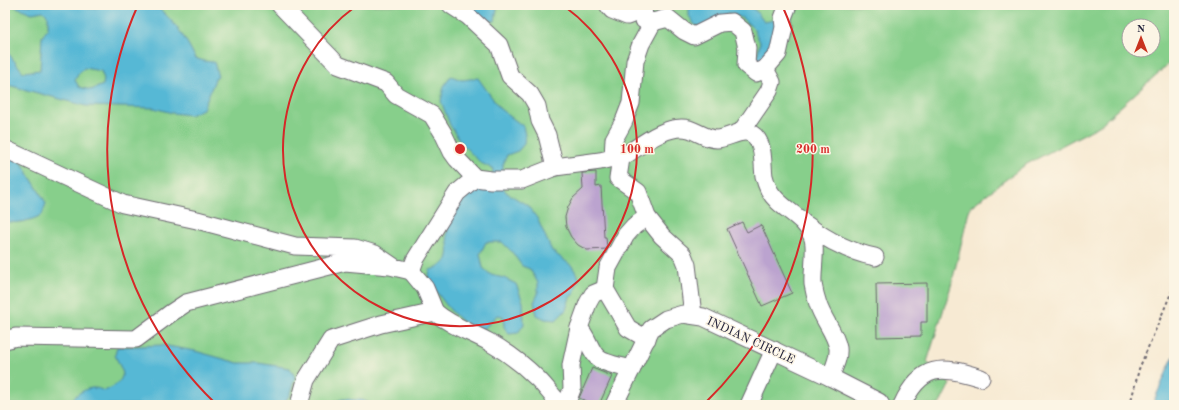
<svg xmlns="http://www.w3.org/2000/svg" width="1179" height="410" viewBox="0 0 1179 410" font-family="'Old Standard TT',serif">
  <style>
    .green { fill: #87cf8b; stroke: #547863; fill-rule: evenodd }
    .water { fill: #56b8d5; stroke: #3c6d88; fill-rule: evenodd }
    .building { fill: #bba3cf }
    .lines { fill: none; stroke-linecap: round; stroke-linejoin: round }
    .minor-casing { stroke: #6d6870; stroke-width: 19 }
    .path { stroke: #6d6870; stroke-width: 2; stroke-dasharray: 3 3; stroke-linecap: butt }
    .minor { stroke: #fff; stroke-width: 17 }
    .ring { fill: none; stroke: #d62828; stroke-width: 2 }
    .labels { text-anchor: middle; stroke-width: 3; stroke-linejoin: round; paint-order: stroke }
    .street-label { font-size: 12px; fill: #22223b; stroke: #fcf5e5 }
    .centre { fill: #d62828; stroke: #fcf5e5; stroke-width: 2 }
    .ring-label { font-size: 12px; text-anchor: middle; font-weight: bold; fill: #d62828; stroke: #fcf5e5; stroke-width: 3; stroke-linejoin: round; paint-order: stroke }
  </style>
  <rect width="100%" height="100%" fill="#fcf5e5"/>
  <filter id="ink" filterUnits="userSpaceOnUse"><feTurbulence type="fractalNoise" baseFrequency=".025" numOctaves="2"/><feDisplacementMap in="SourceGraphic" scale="8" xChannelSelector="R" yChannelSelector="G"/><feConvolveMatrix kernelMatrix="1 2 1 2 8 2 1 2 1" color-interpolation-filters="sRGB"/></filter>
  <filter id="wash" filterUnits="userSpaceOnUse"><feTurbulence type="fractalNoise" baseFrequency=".012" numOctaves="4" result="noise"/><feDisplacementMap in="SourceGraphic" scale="16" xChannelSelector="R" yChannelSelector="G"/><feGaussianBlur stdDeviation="0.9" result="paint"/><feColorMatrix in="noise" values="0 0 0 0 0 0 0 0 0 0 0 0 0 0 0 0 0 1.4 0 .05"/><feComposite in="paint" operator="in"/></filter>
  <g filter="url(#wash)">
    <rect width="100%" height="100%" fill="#f7ead3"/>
    <path class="green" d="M 5,5 L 1174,5 L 1174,59 L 1099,126 L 1025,165 L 970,207 L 951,286 L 927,362 L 950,384 L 939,405 L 5,405 ZM 1129,26 L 1153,26 L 1153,50 L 1129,50 Z"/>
    <g class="water">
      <path d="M 11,5 L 81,5 C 92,12 96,6 107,5 C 117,4 142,3 151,5 C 166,8 190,44 195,58 L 204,61 L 214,62 L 218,76 L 216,77 L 203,109 L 190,115 L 172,113 L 154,108 L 86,106 L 8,85 L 5,84 L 5,49 L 23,72 L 40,70 L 42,37 L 48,28 L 48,16 L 43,11 L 32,13 ZM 84,68 L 101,71 L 104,79 L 103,85 L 91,90 L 79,87 L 75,80 L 79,73 Z"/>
      <path d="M 469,5 L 496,5 L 497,9 L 495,21 C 480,22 478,14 469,5 Z"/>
      <polygon points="689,5 747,5 756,11 764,22 780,19 766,64 757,63 757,57 760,42 753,28 742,18 729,13 702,28 695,25 689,16"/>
      <path d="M 451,76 L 462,80 L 478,78 L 500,109 L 523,126 L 525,135 L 524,144 L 518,151 L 507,155 L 503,165 L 503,188 L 507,193 L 527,205 L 537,218 L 552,251 L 572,266 L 579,278 L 574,294 L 570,297 L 566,310 L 556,320 L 545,319 L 537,315 L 534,302 L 538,294 L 538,283 L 530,269 L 522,266 L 512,252 L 502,242 L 486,242 L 480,254 L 483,268 L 491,275 L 504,278 L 516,284 L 523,302 L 524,324 L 518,333 L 509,334 L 504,327 L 503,316 L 497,315 L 485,328 C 482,328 479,329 476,329 C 459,326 437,293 428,279 L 430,270 C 436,268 442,266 446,261 C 451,253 447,242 447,233 C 448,224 452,212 458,205 C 465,194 481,190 492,185 L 493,169 L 481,163 L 462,144 L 450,125 L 441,101 L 444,86 Z"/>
      <path d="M 5,154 L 22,163 L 46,203 L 42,215 C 32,220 16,225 5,221 Z"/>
      <path d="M 162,345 L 195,351 L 238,363 L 258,363 L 290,368 L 295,377 L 290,394 L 283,405 L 69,405 C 72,396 86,387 95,388 C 98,388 102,390 104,391 C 114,387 121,383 123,373 L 115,355 L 117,347 Z"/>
      <polygon points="1174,355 1174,405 1152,405"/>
      <polygon points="343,399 362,400 375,405 322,405"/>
    </g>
    <g id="blocks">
      <g class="building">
        <polygon points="596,172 596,187 601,186 604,237 606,237 607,249 587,250 578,245 571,237 566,227 565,217 568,207 573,198 583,189 582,173"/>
        <polygon points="742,222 747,232 761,225 792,293 762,306 727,229"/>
        <polygon points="927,283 927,322 921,322 921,336 877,337 876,284"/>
        <polygon points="592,368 612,376 599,405 596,405 579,398"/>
      </g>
    </g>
  </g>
  <g filter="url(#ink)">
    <use href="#blocks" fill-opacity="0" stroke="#6d6870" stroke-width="1"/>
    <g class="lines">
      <g class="minor-casing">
        <g id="minor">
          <polyline points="451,5 468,16 499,45 510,76 530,94 537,106 540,121 547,135 555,167 600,161 613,158"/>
          <polyline points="608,5 612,10 627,16 643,10"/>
          <polyline points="643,5 644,20 653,22 668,18 684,31 694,36 720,23 732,22 743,31 747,48 746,65 756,73 765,69 778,54 784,27 783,18 788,5"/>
          <polyline points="741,132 769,91 772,82 765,69"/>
          <polyline points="5,149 123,204 197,220 295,246 355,248 375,254 394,267 411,271 415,260 457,193 475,178 457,159 452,152 443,133 432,115 396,95 386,83 338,65 280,5"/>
          <polyline points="621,158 613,158 614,139 624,121 631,103 635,61 641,44 653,22"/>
          <polyline points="475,178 491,180 522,180 555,167"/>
          <polyline points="647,217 634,226 626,235 608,268 605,289 628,328 647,339"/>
          <path d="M 807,225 C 827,240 850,252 875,257"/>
          <path d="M 605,289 L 593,294 L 588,303 L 579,328 C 588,337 590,351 598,358 C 605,364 623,367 632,369"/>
          <path d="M 435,312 C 451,326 471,332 489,342 C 507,352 524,365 538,379 C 546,387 553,397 561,405"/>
          <path d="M 693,315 L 687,265 L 683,255 L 662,236 L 647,217 L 638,192 L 618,178 L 621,158 C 639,147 666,123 689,129 C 698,132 707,139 717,139 C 728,139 742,127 752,134 C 765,142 762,163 764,176 C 765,180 767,186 769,190 C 779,209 804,215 812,236 C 817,246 812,271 813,284 C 814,290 816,298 818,304 C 823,320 835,332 838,348 C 839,359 834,367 830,377"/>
          <polyline points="5,340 16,337 136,339 171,313 186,303 345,262 390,266"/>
          <polyline points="299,405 306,380 331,340 381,324 435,312 425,288 411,271"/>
          <polyline points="566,405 572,389 571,365 579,328"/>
          <polyline points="614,405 651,329 666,319 683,314 703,317 830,377 879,402 881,405"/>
          <polyline points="749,405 774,350"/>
          <path d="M 902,405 C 921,364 941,365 981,378"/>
        </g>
      </g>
      <polyline class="path" points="1130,405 1139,369 1174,286"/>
      <use href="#minor" class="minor"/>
    </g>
  </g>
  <g class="ring">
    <path d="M564 6A177 177 0 1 1 356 6"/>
    <path d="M215 403A353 353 0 0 1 138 5M782 5A353 353 0 0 1 705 403"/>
  </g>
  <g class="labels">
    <g class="street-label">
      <text transform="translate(751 340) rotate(25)" y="4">INDIAN CIRCLE</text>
    </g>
  </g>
  <circle cx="460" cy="149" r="6" class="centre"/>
  <g class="ring-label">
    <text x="637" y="153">100 m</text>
    <text x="813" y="153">200 m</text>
  </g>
  <rect width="1179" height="410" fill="none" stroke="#fcf5e5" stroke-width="20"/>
  <g transform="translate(1141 38)"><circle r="19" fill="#fcf5e5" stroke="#a5a1a1"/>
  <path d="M0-3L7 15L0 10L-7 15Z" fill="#c8321e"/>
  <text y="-6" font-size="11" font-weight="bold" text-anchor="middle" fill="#22223b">N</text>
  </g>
</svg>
